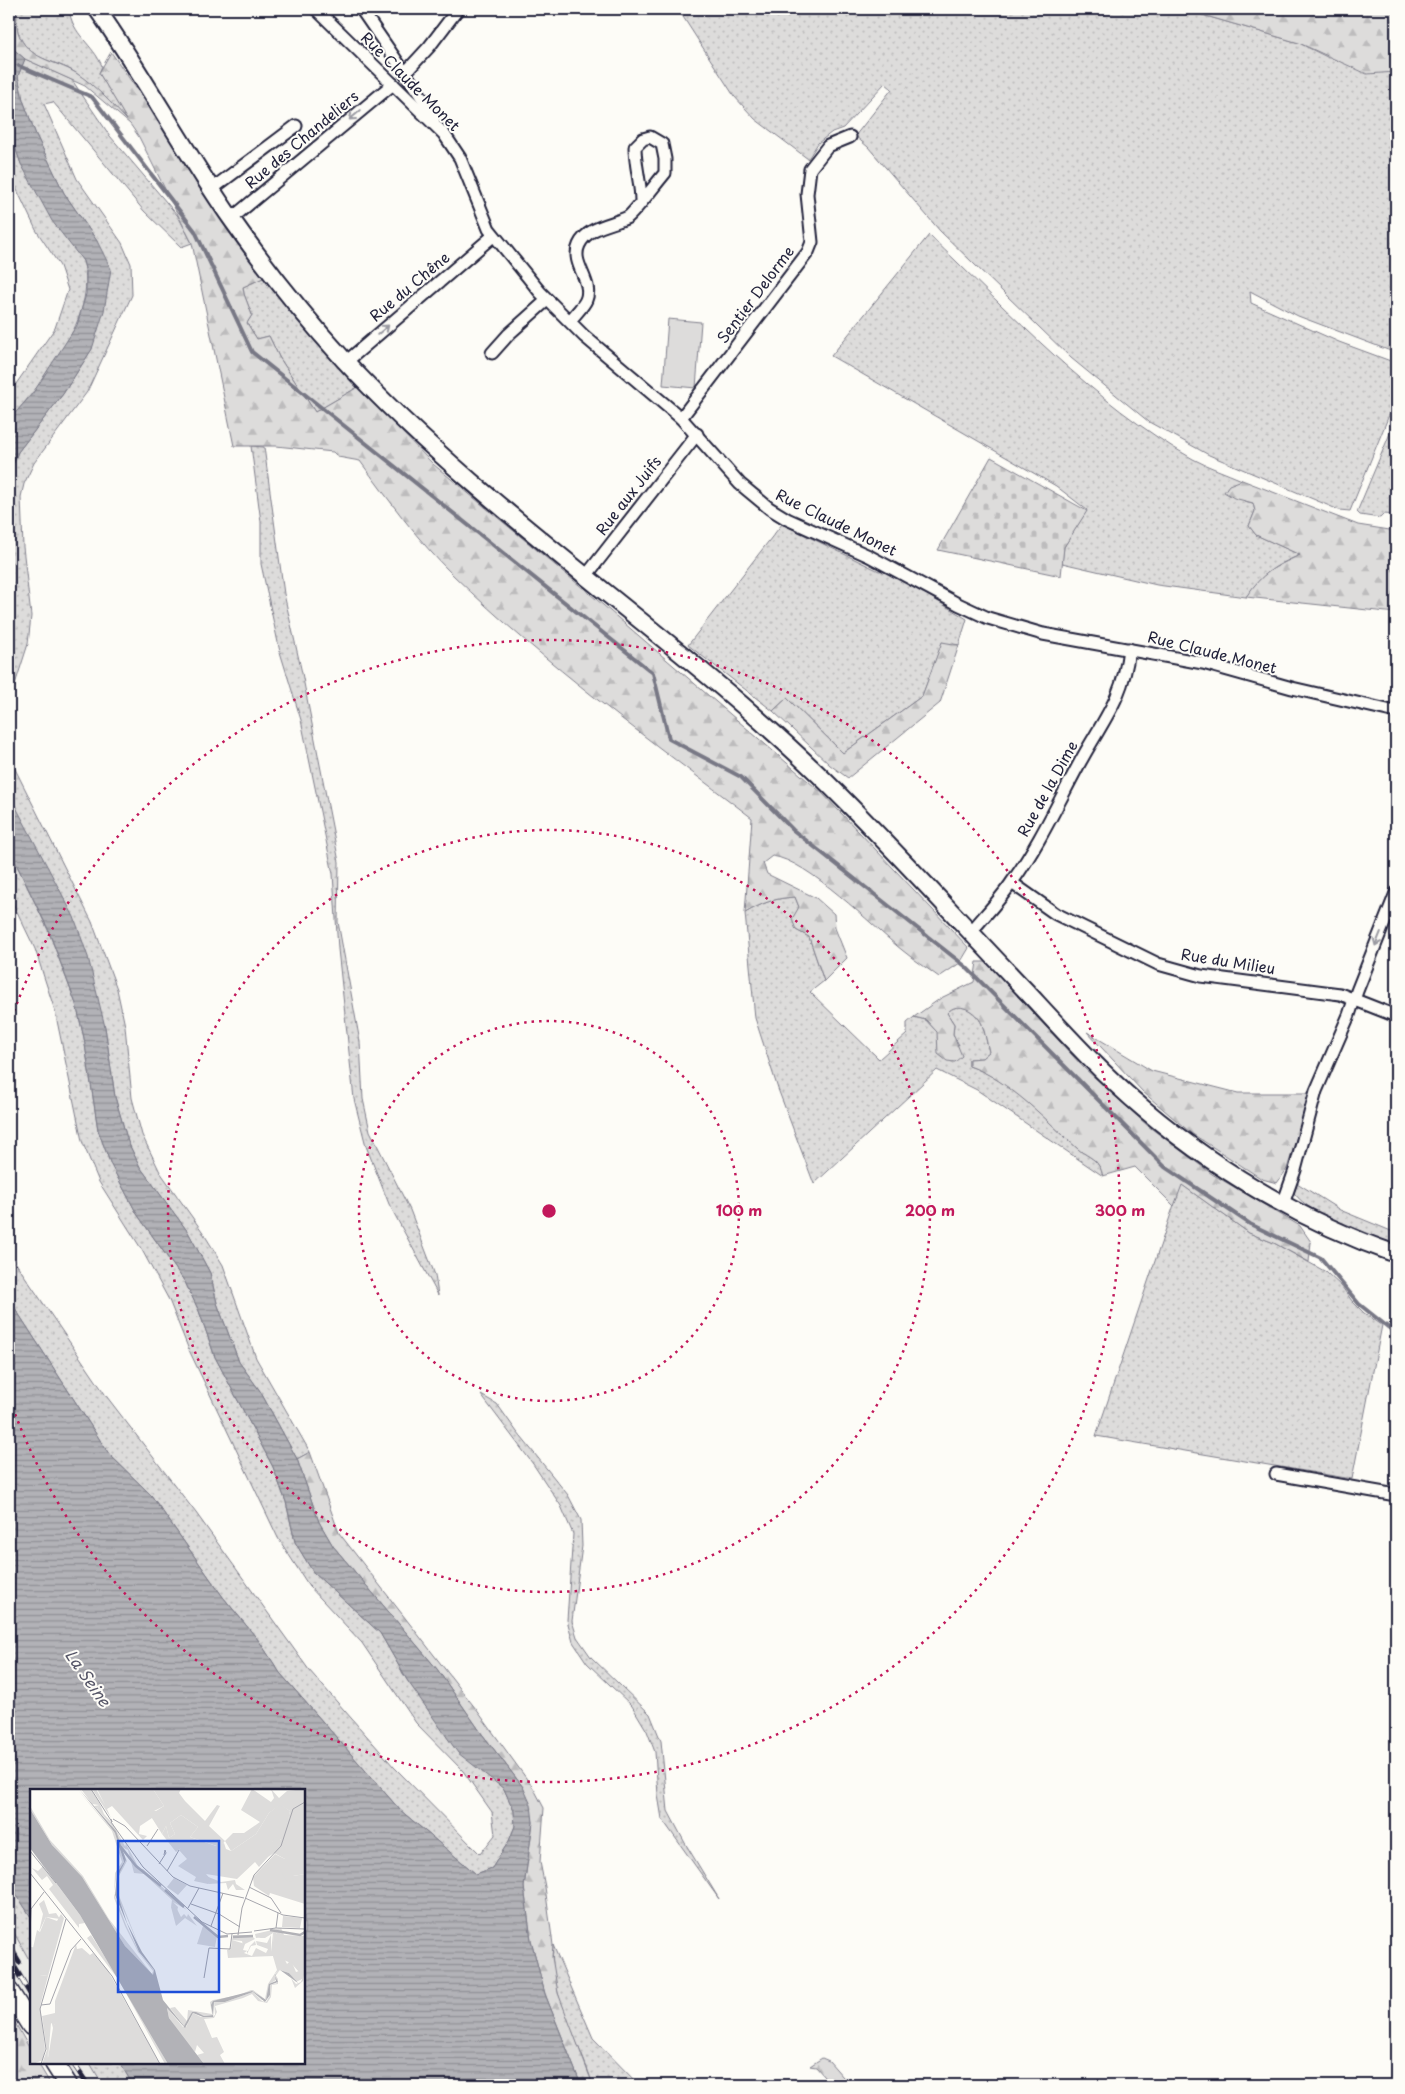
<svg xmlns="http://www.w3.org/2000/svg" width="1405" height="2094" viewBox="0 0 1405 2094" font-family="'Playpen Sans',sans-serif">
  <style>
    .built { fill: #ecece9 }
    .grass { fill: url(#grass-dots); stroke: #807f8b }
    .forest { fill: url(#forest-firs); stroke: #807f8b }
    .cemetery { fill: url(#cemetery-stones); stroke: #807f8b }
    .pitch { fill: #dddcdb; stroke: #807f8b }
    .water { fill: url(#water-rules); stroke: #787885 }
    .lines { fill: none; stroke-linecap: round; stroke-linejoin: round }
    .stream { stroke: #787885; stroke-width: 4 }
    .minor-casing { stroke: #22223b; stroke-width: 15 }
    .secondary-casing { stroke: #22223b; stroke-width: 20 }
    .primary-casing { stroke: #22223b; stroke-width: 21 }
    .minor { stroke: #fdfcf7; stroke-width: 11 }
    .secondary { stroke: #fdfcf7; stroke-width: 16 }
    .primary { stroke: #fdfcf7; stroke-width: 18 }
    .rail-casing { stroke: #22223b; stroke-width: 5.5 }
    .rail { stroke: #fdfcf7; stroke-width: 4; stroke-dasharray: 11; stroke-linecap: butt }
    .oneway { stroke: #9a9aa2 }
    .ring { fill: none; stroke: #c2185b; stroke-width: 2.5; stroke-dasharray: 2.5 5 }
    .labels { text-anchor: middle; stroke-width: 4; stroke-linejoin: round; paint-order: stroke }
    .street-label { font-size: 15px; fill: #22223b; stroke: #fdfcf7 }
    .water-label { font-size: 16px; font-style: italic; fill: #545466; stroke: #fdfcf7 }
    .inset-river { fill: none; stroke: #b2b2b7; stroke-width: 2.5 }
    .inset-road { fill: none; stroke: #a5a5ac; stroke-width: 1 }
    .view { fill: #1d4ed8; fill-opacity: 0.15; stroke: #1d4ed8; stroke-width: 2.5 }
    .inset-edge { fill: none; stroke: #22223b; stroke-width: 2.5 }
    .centre { fill: #c2185b; stroke: #fdfcf7; stroke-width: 2.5 }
    .ring-label { font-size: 15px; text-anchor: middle; font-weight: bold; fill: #c2185b; stroke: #fdfcf7; stroke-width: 4; stroke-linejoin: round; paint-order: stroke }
  </style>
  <defs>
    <pattern id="grass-dots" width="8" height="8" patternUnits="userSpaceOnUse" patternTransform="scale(1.25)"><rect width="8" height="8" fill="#dddcdb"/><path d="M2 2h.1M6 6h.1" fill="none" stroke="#bdbcbd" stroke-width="1.8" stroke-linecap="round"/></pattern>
    <pattern id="forest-firs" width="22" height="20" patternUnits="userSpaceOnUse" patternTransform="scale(1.25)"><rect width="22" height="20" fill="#dddcdb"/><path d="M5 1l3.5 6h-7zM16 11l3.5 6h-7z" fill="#bdbcbd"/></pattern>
    <pattern id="cemetery-stones" width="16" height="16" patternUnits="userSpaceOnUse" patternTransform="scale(1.25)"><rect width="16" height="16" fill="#dddcdb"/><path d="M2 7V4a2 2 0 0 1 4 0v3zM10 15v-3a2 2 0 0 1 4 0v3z" fill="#bdbcbd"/></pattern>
    <pattern id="water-rules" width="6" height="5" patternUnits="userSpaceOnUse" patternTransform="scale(1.25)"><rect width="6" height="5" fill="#b2b2b7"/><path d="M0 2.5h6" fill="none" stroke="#909096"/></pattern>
  </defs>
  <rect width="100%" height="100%" fill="#fdfcf7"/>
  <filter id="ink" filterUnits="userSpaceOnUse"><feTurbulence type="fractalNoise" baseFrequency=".02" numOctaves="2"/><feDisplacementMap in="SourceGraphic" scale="10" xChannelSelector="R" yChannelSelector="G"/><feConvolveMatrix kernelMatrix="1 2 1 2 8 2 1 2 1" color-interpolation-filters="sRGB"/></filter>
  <g filter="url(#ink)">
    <g class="built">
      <polygon points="9,1924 31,1963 31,2013 9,1977"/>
      <polygon points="62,2063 90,2063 103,2085 76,2085"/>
    </g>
    <g class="grass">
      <path d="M 16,9 L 69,9 C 72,35 93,44 102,66 L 99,73 L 130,124 C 114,106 96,87 76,73 C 55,59 27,61 18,32 C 16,25 17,16 16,9 Z"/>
      <polygon points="678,9 1182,9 1299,43 1329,58 1396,72 1396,353 1298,316 1250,291 1251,303 1339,342 1396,363 1396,398 1350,511 1339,510 1209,455 1149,422 1071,358 940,231 868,147 855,136 892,89 885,83 843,128 832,132 818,143 808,159 755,119 734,96"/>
      <polygon points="25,59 72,80 110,136 178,216 192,243 181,247 144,211 53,102 44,104 77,179 122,243 131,264 132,295 87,392 34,463 24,484 21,497 23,547 31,616 28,644 9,703 9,611 11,599 9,582 9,475 18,452 63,394 92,349 97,241 64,193 36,135 23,100 18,76"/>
      <path d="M 9,130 L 21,164 L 83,261 C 99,316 43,382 9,420 L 9,394 L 55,328 L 68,290 L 60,266 L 36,230 L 9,173 Z"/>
      <path d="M 929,235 C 1012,314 1092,402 1193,459 C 1208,467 1226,473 1242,480 L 1238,482 L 1244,501 L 1253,503 L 1255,511 L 1249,526 L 1256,535 L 1300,555 C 1274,566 1263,573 1246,597 L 1157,585 L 1062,563 L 1064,547 L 1087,510 L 1056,486 L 831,356 Z"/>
      <polygon points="261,268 325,351 358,387 315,412 279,357 269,336 257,339 247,323 252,315 244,294 243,287 263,278"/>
      <polygon points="1396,419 1396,515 1384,514 1380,518 1360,515 1357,512"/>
      <polygon points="251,446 264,447 284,594 302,673 339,862 338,922 360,1042 363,1099 370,1131 410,1210 435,1275 438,1295 389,1204 366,1146 354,1099 338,949 333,874 301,720 280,652 261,564 261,522"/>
      <polygon points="782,524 879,571 886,570 967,619 959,645 942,643 922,696 843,753 787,698 773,711 688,645"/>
      <polygon points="9,753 11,761 92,922 117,989 125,1026 132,1098 142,1135 160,1172 202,1231 223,1265 256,1358 310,1452 297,1459 260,1391 239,1362 217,1303 210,1273 188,1232 140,1167 128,1142 115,1097 105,1027 9,794"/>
      <polygon points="9,849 48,930 76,1004 84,1038 98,1130 111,1165 137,1214 185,1282 199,1311 215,1357 273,1467 286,1502 295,1542 313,1572 380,1633 407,1680 433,1714 483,1771 504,1789 514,1811 515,1826 509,1841 492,1868 476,1874 400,1810 280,1673 259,1641 223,1597 151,1495 109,1454 9,1299 9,1253 107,1397 196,1513 309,1670 394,1767 480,1854 495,1835 492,1812 463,1771 416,1723 362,1643 309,1586 278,1538 189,1350 169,1300 142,1250 99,1182 82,1141 55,1011 35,949 9,895"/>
      <path d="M 795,897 L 799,907 L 796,930 L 809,937 L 824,981 L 810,992 L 879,1059 L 907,1034 L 907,1023 L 914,1017 L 926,1020 L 937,1032 L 959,1045 L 953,1034 L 954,1024 L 947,1013 C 958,1000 976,1011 982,1024 C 985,1033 987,1043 989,1052 L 982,1058 L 969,1059 L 969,1066 C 1009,1079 1047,1121 1078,1149 C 1085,1155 1095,1158 1099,1166 C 1101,1168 1102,1173 1103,1176 L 977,1090 L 937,1070 L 814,1184 L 778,1089 L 755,1018 L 745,913 C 762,903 775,898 795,897 Z"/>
      <path d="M 1297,1183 L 1340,1210 L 1396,1233 L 1396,1245 C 1367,1234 1312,1217 1294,1193 Z"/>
      <polygon points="1181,1184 1249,1233 1274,1243 1326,1272 1342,1287 1352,1301 1364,1313 1382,1325 1352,1479 1096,1436"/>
      <polygon points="481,1395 497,1404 517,1432 568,1495 581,1520 582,1546 572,1621 577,1637 591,1657 650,1714 661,1741 668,1811 685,1843 719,1899 662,1819 658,1795 655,1752 647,1731 632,1706 587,1663 573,1642 567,1620 573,1534 561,1506 533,1464"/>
      <polygon points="9,1883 31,1917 31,1963 9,1924"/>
      <path d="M 553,1945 L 593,2038 L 639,2085 L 593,2085 C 579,2040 548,1994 553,1945 Z"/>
      <polygon points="90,2063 120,2063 133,2085 103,2085"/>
    </g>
    <g class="forest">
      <path d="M 9,9 L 16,9 C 17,16 16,25 18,32 C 27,60 55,60 76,73 C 95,85 112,104 127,120 L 99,73 L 111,52 L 261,268 L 263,278 L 243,287 L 244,294 L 252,315 L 247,323 L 257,339 L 269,336 L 279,357 L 315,412 L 358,387 L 433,464 L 596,599 L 822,793 L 969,948 L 960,963 L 939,977 C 927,968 914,960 902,950 C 872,926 808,860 772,856 L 763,863 L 767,874 L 816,898 L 834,914 L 835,928 L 847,958 L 824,981 L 809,937 L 796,930 L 792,919 L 799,907 L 795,897 C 775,898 762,903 745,913 L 752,818 C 650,740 546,665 453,575 C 418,541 389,500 360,461 L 338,457 L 333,452 L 276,446 L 234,446 L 192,243 L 139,137 L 130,124 L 85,86 L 25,59 L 9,46 Z"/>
      <polygon points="1182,9 1396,9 1396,72 1367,74 1299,43"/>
      <path d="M 1242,480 L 1358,525 L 1396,531 L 1396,613 L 1246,597 C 1263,572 1273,568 1300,555 L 1256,535 L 1249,526 L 1255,511 L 1253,503 L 1234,498 L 1224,492 L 1229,485 Z"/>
      <polygon points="942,642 959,645 940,703 848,778 830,765 773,711 787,698 843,753 922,696"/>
      <path d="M 977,962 L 986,962 L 1084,1068 L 1148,1126 L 1212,1174 L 1300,1226 L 1311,1242 L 1309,1262 L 1274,1243 L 1249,1233 L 1182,1185 L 1174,1206 L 1135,1167 L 1103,1176 C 1102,1173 1101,1168 1099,1166 C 1095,1158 1085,1155 1078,1149 C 1048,1122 1008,1079 969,1066 L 969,1059 L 982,1058 L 989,1052 C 987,1043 985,1033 982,1024 C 976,1011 958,1000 947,1013 L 954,1024 L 953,1034 L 962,1056 L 955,1062 L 947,1061 L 938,1054 L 937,1032 L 926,1020 L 914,1017 L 941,998 L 974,982 Z"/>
      <polygon points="1087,1032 1152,1071 1238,1093 1310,1093 1287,1169 1277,1183 1262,1179 1191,1133 1143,1092"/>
      <polygon points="310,1452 339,1533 476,1709 534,1789 544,1808 540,1862 545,1887 553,1945 552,1957 558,1993 593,2085 581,2085 545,1994 531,1940 524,1887 533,1822 523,1787 482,1734 437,1669 333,1546 319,1522 297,1459"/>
      <polygon points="9,2012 31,2051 31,2063 38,2063 51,2085 9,2085"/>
      <polygon points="822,2058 829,2061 850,2085 832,2085 816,2067 810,2066"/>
    </g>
    <polygon class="cemetery" points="991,457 1087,511 1064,547 1061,576 938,550"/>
    <polygon class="pitch" points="668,319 701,322 696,388 663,385"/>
    <g class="water">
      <polygon points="9,45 25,59 18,76 23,100 36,135 64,193 97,241 111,269 104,311 92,349 63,394 18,452 9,475 9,420 33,393 77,325 86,294 86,272 83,261 52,221 21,164 9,130"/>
      <polygon points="9,794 74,917 88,957 105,1027 115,1097 128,1142 140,1167 188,1232 210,1273 217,1303 239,1362 260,1391 297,1459 319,1522 333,1546 437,1669 482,1734 523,1787 531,1805 533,1822 524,1887 531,1940 545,1994 581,2085 133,2085 120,2063 304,2063 304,1790 31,1790 31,1917 9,1883 9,1299 109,1454 151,1495 223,1597 259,1641 280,1673 400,1810 476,1874 492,1868 509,1841 515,1826 514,1811 504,1789 458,1753 407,1680 380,1633 313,1572 295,1542 286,1502 273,1467 215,1357 199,1311 185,1282 137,1214 111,1165 98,1130 84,1038 76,1004 48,929 9,849"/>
    </g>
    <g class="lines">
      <polyline class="stream" points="19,66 92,97 195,231 252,352 653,673 669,739 741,777 793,830 965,966 1165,1167 1250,1224 1321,1258 1359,1304 1394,1332 1396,1332"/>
      <g class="minor-casing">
        <g id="minor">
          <polyline points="316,9 444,134 460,158 489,229 540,292 584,336 681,418 740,484 769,508 787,519 869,556 958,604 988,618 1043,634 1203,663 1292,688 1396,712"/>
          <polyline points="361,9 434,115 434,122"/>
          <polyline points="405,73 429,47 458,9"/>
          <polyline points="212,189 296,126"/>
          <polyline points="231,219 393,84"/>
          <path d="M 570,321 C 574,315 583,307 586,300 C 594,281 570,264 579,245 C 588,226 612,225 628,217 C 634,213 658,181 665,173 L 665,159 L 662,144 L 650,137 L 643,139 L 635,147 C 635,166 641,183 641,201"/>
          <polyline points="492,353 509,334 547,300"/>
          <polyline points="346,362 493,236"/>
          <polyline points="681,418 808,252 812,242 807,194 810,169 828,146 850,137"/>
          <polyline points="586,576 697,434"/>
          <polyline points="1012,883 1056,914 1158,964 1201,976 1340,994 1396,1016"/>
          <path d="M 971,932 C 984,916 1000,900 1012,882 C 1038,846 1057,805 1078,766 C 1101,722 1123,701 1129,649"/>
          <polyline points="1283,1204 1295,1170 1316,1091 1349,1015 1357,991 1396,893"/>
          <polyline points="1276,1474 1396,1495"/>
        </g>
      </g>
      <g class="secondary-casing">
        <path id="secondary" d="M 97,9 C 144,76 183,149 230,217 C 265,267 303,315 344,360 C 488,515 668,629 819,775 C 891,845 958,920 1028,993 C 1065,1033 1102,1074 1144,1109 C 1219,1172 1304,1222 1396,1254"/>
      </g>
      <g class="primary-casing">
        <g id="primary">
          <polyline points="9,1991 31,2026"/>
          <polyline points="54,2063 68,2085"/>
        </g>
      </g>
      <use href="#minor" class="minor"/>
      <use href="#secondary" class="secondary"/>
      <use href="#primary" class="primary"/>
      <g class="rail-casing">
        <g id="rail">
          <polyline points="9,1945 19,1962"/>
          <polyline points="9,1958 31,1995"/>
          <polyline points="73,2063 88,2085"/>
        </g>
      </g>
      <use href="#rail" class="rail"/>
    </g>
    <defs><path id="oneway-shaft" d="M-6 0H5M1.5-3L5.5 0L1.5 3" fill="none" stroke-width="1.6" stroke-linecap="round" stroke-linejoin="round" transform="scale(1.25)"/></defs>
    <g class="oneway">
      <use href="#oneway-shaft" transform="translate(355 115) rotate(140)"/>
      <use href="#oneway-shaft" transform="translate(383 330) rotate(-40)"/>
      <use href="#oneway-shaft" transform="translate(1378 939) rotate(112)"/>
    </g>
  </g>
  <g class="ring">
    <circle cx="549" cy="1211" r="190"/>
    <circle cx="549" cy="1211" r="381"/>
    <path d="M9 1025A571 571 0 1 1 9 1397"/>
  </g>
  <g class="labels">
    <g class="street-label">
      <text transform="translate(410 82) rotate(45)" y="5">Rue Claude Monet</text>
      <text transform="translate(302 140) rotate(-40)" y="5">Rue des Chandeliers</text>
      <text transform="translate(410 287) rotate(-40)" y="5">Rue du Chêne</text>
      <text transform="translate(756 295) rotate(-53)" y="5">Sentier Delorme</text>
      <text transform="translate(629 496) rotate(-52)" y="5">Rue aux Juifs</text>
      <text transform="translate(836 523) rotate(26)" y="5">Rue Claude Monet</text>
      <text transform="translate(1212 653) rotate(14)" y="5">Rue Claude Monet</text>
      <text transform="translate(1048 789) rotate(-61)" y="5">Rue de la Dime</text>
      <text transform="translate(1228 962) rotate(9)" y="5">Rue du Milieu</text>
    </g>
    <g class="water-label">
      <text transform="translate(88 1678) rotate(55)" y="6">La Seine</text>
    </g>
  </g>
  <g transform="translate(30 1789)">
    <rect width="275" height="275" fill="#fdfcf7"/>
    <path d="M 47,0 L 85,44 L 94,73 L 87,84 L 84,104 L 96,136 L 110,165 L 124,181 L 123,187 L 116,182 L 95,157 L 58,98 L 22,56 L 0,20 L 0,17 L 20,51 L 53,87 L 79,130 L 122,185 L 123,182 L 108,163 L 95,137 L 84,109 L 85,84 L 92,73 L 82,42 ZM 51,0 L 61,0 L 70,15 L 74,25 L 83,35 L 97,61 L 93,58 L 101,69 L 91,59 L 97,72 L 89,87 L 88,104 L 109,157 L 87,106 L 88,87 L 96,71 L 89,59 L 86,42 L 67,19 L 69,16 L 62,15 ZM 62,0 L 66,0 L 75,16 L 67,0 L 123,0 L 134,17 L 124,22 L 122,29 L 110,37 L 109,45 L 117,47 L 113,51 L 82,17 L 77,20 L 81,29 ZM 250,15 L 260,22 L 256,43 L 242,53 L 251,49 L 249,56 L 229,78 L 225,73 L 207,90 L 176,85 L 182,92 L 178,95 L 164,92 L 166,88 L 148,77 L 157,70 L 149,61 L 151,59 L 146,63 L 132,45 L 136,37 L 139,49 L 145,45 L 140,34 L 151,26 L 168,38 L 160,48 L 186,57 L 194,54 L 196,60 L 201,62 L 226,45 L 239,24 ZM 0,59 L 50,126 L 55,134 L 49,135 L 49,139 L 19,100 L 23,96 L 17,87 L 12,91 L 2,79 L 8,82 L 13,77 ZM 245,65 L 255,70 L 263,87 L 275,85 L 275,115 L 240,104 L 239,107 L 224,97 L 223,88 ZM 144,89 L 157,96 L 148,106 L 137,98 ZM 145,116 L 151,128 L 154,125 L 157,128 L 158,125 L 167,137 L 155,129 L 146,137 L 141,118 ZM 31,125 L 34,129 L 18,187 L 10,186 L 10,162 L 3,159 L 7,141 L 10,143 L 16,128 L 27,132 ZM 173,137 L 187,147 L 185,158 L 167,155 ZM 251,139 L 254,146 L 275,147 L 275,180 L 269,183 L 261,174 L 246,168 L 246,145 ZM 244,143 L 243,167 L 198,169 L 197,161 L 201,159 L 202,151 L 215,155 L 213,161 L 218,162 L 220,157 L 225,152 L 226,156 L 221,157 L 217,165 L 217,162 L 214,164 L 222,167 L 226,159 L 236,164 L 238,160 L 227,156 L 226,152 L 237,154 L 241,146 L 241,163 L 243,144 L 235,149 L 228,149 ZM 61,146 L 107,219 L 138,275 L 135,275 L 88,190 L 57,149 ZM 25,224 L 25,236 L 21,234 L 18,270 L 12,227 Z" fill="#dddcdb"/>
    <path d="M 123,0 L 151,0 L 149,4 L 155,12 L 175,32 L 187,16 L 190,17 L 179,37 L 195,52 L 203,44 L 214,44 L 230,33 L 211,21 L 222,0 L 241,13 L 244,9 L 241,0 L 249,9 L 257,2 L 275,0 L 275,85 L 263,87 L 261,93 L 256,91 L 252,84 L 255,70 L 244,64 L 238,68 L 251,50 L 243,54 L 242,51 L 255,43 L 260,22 L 250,16 L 239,24 L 226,45 L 201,62 L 195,52 L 190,58 L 160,48 L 168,38 L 151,26 L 140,34 L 145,45 L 139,49 L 136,37 L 132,45 L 120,26 L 121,21 L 126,22 L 134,17 ZM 70,16 L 67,19 L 77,30 L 87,43 L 90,55 L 95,58 L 96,55 L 110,81 L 113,80 L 157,121 L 143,113 L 148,118 L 147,122 L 145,117 L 141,118 L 142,111 L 114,85 L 104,84 L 98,61 L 88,55 L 81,35 L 64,17 ZM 176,87 L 191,93 L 205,91 L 206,95 L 215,101 L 206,101 L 203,95 L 198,101 L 196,94 L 178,95 L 181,92 ZM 14,111 L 19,125 L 26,124 L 30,130 L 16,128 L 9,143 L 13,125 L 9,115 ZM 251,139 L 246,145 L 246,168 L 253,167 L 257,175 L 261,171 L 266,183 L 275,180 L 273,192 L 265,199 L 261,189 L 266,195 L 271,193 L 272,190 L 266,193 L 259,184 L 250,181 L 245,185 L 248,190 L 248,195 L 242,196 L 241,208 L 237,214 L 228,212 L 222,205 L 213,209 L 185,217 L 187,223 L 184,229 L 174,230 L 182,249 L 187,248 L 194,263 L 190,266 L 195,275 L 174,275 L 167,266 L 174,264 L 167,256 L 165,263 L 156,253 L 139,229 L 137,219 L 153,238 L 156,238 L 163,224 L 171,228 L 181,228 L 185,226 L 184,213 L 195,213 L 223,203 L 232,212 L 236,213 L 240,206 L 240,196 L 247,194 L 247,190 L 239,196 L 240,200 L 236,211 L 232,211 L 222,202 L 193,212 L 183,212 L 183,226 L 174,227 L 162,223 L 158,234 L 154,237 L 140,219 L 145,218 L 157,232 L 158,221 L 182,225 L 180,213 L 183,211 L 209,206 L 221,201 L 223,201 L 235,210 L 238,195 L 247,181 L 242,164 L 244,143 L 234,148 L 226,149 L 225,145 ZM 203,146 L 221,146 L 225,150 L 213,156 L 212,152 L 202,151 ZM 46,155 L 47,160 L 52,159 L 60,166 L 63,164 L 77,180 L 130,275 L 12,275 L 17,261 L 12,230 L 18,269 L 23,239 L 21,231 L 25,236 L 25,212 ZM 0,158 L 11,159 L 10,186 L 18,187 L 10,217 L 15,260 L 13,271 L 3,275 L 0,275 Z" fill="#dddcdb"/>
    <path d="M 253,127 L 272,129 L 270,139 L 252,138 Z" fill="#dddcdb"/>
    <path d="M 49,0 L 86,42 L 96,71 L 88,87 L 87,103 L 97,134 L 112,163 L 125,181 L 133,211 L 154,237 L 162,223 L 166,223 L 174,227 L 183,226 L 181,216 L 183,212 L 222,202 L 236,211 L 239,195 L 246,192 L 245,186 L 250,181 L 259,184 L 268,194 L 275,182 L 268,194 L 250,181 L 245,187 L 248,193 L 240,196 L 240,206 L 235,213 L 223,203 L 195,213 L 184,213 L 183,228 L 173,228 L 163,224 L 155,239 L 137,219 L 139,229 L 174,275 L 138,275 L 50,126 L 0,59 L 0,20 L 22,56 L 52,88 L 95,157 L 123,186 L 124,181 L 109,163 L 85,106 L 87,84 L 94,73 L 85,44 Z" fill="#b2b2b7"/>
    <path class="inset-river" d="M 90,57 L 106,77 L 131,97M 135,101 L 154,118M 164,128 L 188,148 L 198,147M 240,141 L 270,146 L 275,143M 203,148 L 223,147"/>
    <path class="inset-road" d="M 61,0 L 82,33 L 81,30M 83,30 L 95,37 L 143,88 L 160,97 L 214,109M 81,33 L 113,78 L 172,133 L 197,145 L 222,143M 117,57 L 128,40M 0,62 L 26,94M 129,75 L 136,64 L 135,61 L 134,66M 137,82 L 149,61M 0,84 L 82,187 L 130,275M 219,98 L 241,109 L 251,124M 215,109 L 253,126 L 275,129M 161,115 L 189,125 L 210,138M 158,119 L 169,99M 181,137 L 193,104M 246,139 L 248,124M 224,142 L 246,139 L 275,140M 0,146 L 1,120 L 14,103M 208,146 L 212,119 L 224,86 L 251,57 L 263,20 L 275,13M 174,189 L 179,159 L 200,160 L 202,145M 11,216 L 20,215 L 41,161 L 51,150M 11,275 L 16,260 L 10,220 L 36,130"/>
    <path class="view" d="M 88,52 L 189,52 L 189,203 L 88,203 Z"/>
    <rect width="275" height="275" class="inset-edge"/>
  </g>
  <circle cx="549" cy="1211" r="8" class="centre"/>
  <g class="ring-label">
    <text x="739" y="1216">100 m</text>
    <text x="930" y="1216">200 m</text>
    <text x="1120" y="1216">300 m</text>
  </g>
  <rect width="1405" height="2094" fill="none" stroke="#fdfcf7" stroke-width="30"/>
  <rect x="15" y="15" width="1375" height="2064" fill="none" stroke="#22223b" stroke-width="2" filter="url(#ink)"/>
</svg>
